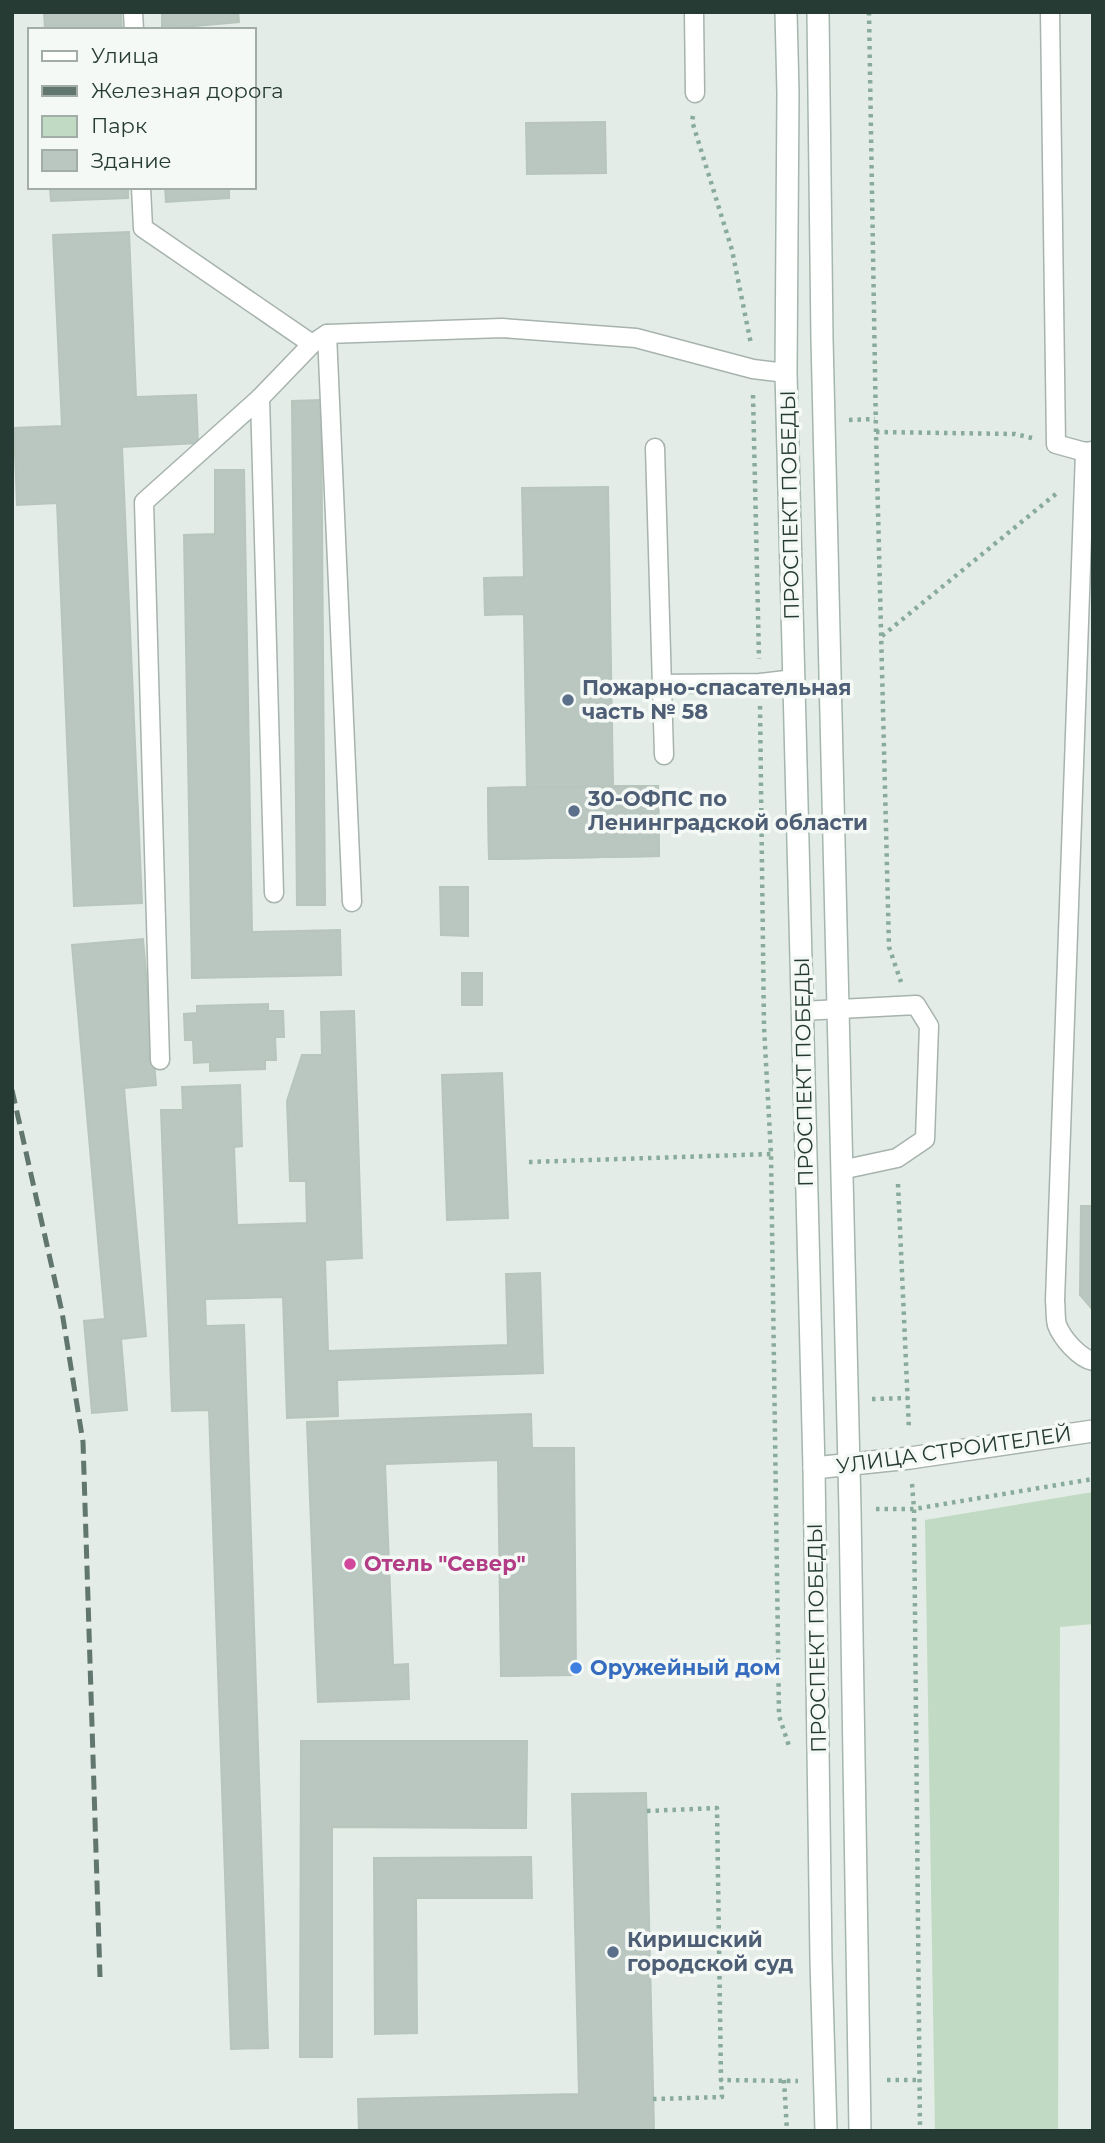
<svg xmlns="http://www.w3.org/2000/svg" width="1105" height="2143" viewBox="0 0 1105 2143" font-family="Montserrat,sans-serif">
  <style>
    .green { fill: #c0dac3 }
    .building { fill: #bac6c0; stroke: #b7c5bd; stroke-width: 2 }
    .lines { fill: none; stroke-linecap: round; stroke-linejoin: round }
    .service-casing { stroke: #a7b3ad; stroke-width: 21 }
    .tertiary-casing { stroke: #a7b3ad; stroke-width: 24 }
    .secondary-casing { stroke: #a4b6ad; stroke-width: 24 }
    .path { stroke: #88ab9c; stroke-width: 4.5; stroke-dasharray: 3.5 5; stroke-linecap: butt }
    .service { stroke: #fff; stroke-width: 18 }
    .tertiary { stroke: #fff; stroke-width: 21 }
    .secondary { stroke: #fff; stroke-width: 21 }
    .rail { stroke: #60766e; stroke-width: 5; stroke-dasharray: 14 7; stroke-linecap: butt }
    .service-dot { fill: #5c6f8a; stroke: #f4f9f6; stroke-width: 2.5 }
    .hotel-dot { fill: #d1479c; stroke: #f4f9f6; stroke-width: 2.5 }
    .shop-dot { fill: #3f7fe0; stroke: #f4f9f6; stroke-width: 2.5 }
    .labels { text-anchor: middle; stroke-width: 7; stroke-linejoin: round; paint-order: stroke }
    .street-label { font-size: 21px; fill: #263b33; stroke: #f4f9f6 }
    .service-label { font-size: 21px; font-weight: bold; fill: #4e5e75; stroke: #f4f9f6; text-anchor: start }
    .hotel-label { font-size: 21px; font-weight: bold; fill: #b23c85; stroke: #f4f9f6; text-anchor: start }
    .shop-label { font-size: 21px; font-weight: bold; fill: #366cbe; stroke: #f4f9f6; text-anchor: start }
  </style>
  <rect width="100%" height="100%" fill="#e4ece7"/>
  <polygon class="green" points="1093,1492 1093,1624 1060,1627 1058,2131 935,2131 925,1520"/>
  <g class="building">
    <polygon points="44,12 121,12 122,30 45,30"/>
    <polygon points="162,12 238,12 239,22 162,29"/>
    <polygon points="605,122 606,173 527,174 526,123"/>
    <polygon points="50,187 128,187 128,198 51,201"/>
    <polygon points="165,187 229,187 229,198 166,202"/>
    <polygon points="129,232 136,397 196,395 198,443 122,447 142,903 74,906 57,503 17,505 14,428 62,426 53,235"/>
    <polygon points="321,400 325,905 297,905 292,401"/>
    <polygon points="215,470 244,470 252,932 340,930 341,975 192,978 184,535 215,534"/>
    <polygon points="608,487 613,786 658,786 659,856 489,859 488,788 527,787 524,614 485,615 484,578 524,577 522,488"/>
    <polygon points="658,786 659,856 489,859 488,788"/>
    <polygon points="440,887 468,887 468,936 441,935"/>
    <polygon points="143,939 156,1085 124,1088 146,1336 121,1339 127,1410 92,1413 84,1321 105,1319 72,945"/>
    <rect x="462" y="973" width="20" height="32"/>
    <polygon points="268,1004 268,1011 283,1011 284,1037 275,1037 276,1060 265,1060 265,1069 210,1071 210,1062 194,1063 193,1040 185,1040 184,1014 197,1013 197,1006"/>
    <polygon points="354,1011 362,1258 325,1260 328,1351 508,1345 506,1274 540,1273 543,1373 337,1380 338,1416 287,1418 283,1297 205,1299 206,1326 244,1325 268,2048 231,2049 209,1410 172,1411 161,1110 183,1110 182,1087 240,1085 242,1146 234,1147 237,1225 307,1223 306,1181 290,1181 287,1101 302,1055 322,1055 321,1012"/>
    <polygon points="502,1073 508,1218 447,1220 442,1075"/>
    <polygon points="1081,1206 1093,1206 1093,1310 1080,1295"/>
    <polygon points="531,1414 532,1448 574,1448 576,1675 501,1676 498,1460 385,1464 393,1665 408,1664 409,1699 318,1702 307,1422"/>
    <polygon points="301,1741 527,1741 526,1828 332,1827 332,2057 300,2057"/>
    <polygon points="646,1793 654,2131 359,2131 358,2099 579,2094 572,1794"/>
    <polygon points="531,1857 532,1898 416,1898 417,2033 375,2034 374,1858"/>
  </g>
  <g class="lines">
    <g class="service-casing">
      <g id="service">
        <polyline points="133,12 134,30"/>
        <polyline points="694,12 695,93"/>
        <polyline points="1050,12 1056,444 1085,452 1093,451"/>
        <polyline points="141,187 143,228 312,344"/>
        <polyline points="327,334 352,902"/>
        <polyline points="260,398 274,893"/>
        <polyline points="655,448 664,755"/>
        <path d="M 1085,452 L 1055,1301 C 1056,1309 1055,1318 1057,1325 C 1062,1338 1079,1358 1093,1361"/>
        <polyline points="662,684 760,683 794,679"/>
        <polyline points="802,1011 916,1005 929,1026 925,1139 897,1158 841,1170"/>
        <polyline points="160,1060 144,502 260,398 312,344 327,334 502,328 636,338 753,369 786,373"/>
      </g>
    </g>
    <g class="tertiary-casing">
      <polyline id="tertiary" points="814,1468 910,1458 1093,1431"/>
    </g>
    <g class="secondary-casing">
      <g id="secondary">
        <polyline points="786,12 788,93 786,373 814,1468 821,1960 826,2131"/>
        <polyline points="818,12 822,339 850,1510 860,2131"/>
      </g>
    </g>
    <g class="path">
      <polyline points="869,12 876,432 889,947 901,982"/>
      <polyline points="693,116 692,121 732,250 751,344"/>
      <polyline points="753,395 759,659"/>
      <polyline points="849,420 875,419"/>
      <polyline points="876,432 1015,434 1032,438"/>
      <polyline points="882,636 1057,493"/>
      <polyline points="760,706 764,1027 771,1154 779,1716 789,1746"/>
      <polyline points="529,1162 771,1154"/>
      <polyline points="898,1184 909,1430"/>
      <polyline points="872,1399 908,1398"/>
      <polyline points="912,1484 914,1509 920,2131"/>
      <polyline points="876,1509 914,1509 1093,1479"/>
      <polyline points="647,1811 717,1808 721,2080 798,2081"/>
      <polyline points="784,2080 787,2131"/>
      <polyline points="887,2080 918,2080"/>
      <polyline points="653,2099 722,2097 721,2080"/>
    </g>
    <use href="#service" class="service"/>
    <use href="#tertiary" class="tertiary"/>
    <use href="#secondary" class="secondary"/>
    <polyline class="rail" points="12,1090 62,1312 83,1442 100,1977"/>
  </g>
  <g class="service-dot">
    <circle cx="568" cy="700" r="7"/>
    <circle cx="574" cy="811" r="7"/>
    <circle cx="613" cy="1952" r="7"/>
  </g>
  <circle class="hotel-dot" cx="350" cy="1564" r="7"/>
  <circle class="shop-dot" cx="576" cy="1668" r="7"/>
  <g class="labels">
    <g class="street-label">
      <text transform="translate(790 505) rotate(-91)" y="7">ПРОСПЕКТ ПОБЕДЫ</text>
      <text transform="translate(804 1072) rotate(-91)" y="7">ПРОСПЕКТ ПОБЕДЫ</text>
      <text transform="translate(954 1450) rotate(-8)" y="7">УЛИЦА СТРОИТЕЛЕЙ</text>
      <text transform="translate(817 1638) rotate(-91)" y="7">ПРОСПЕКТ ПОБЕДЫ</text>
    </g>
    <g class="service-label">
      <text x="582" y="695">Пожарно-спасательная<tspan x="582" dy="24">часть № 58</tspan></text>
      <text x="588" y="806">30-ОФПС по<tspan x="588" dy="24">Ленинградской области</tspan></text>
      <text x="627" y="1947">Киришский<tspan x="627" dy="24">городской суд</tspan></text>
    </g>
    <g class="hotel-label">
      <text x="364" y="1571">Отель "Север"</text>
    </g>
    <g class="shop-label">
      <text x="590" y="1675">Оружейный дом</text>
    </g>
  </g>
  <rect width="1105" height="2143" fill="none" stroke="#263b33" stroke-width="28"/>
  <rect x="28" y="28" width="228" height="161" fill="#f4f9f6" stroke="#a2ada8" stroke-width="2"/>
  <rect x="42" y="51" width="35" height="10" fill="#ffffff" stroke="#a2ada8" stroke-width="2"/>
  <text x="91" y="63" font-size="21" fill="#263b33">Улица</text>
  <rect x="42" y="86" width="35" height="10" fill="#60766e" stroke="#a2ada8" stroke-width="2"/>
  <text x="91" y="98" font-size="21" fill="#263b33">Железная дорога</text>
  <rect x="42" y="116" width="35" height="21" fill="#c0dac3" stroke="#a2ada8" stroke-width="2"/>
  <text x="91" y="133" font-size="21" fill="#263b33">Парк</text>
  <rect x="42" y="150" width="35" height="21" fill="#bac6c0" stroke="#a2ada8" stroke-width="2"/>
  <text x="91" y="168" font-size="21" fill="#263b33">Здание</text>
</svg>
